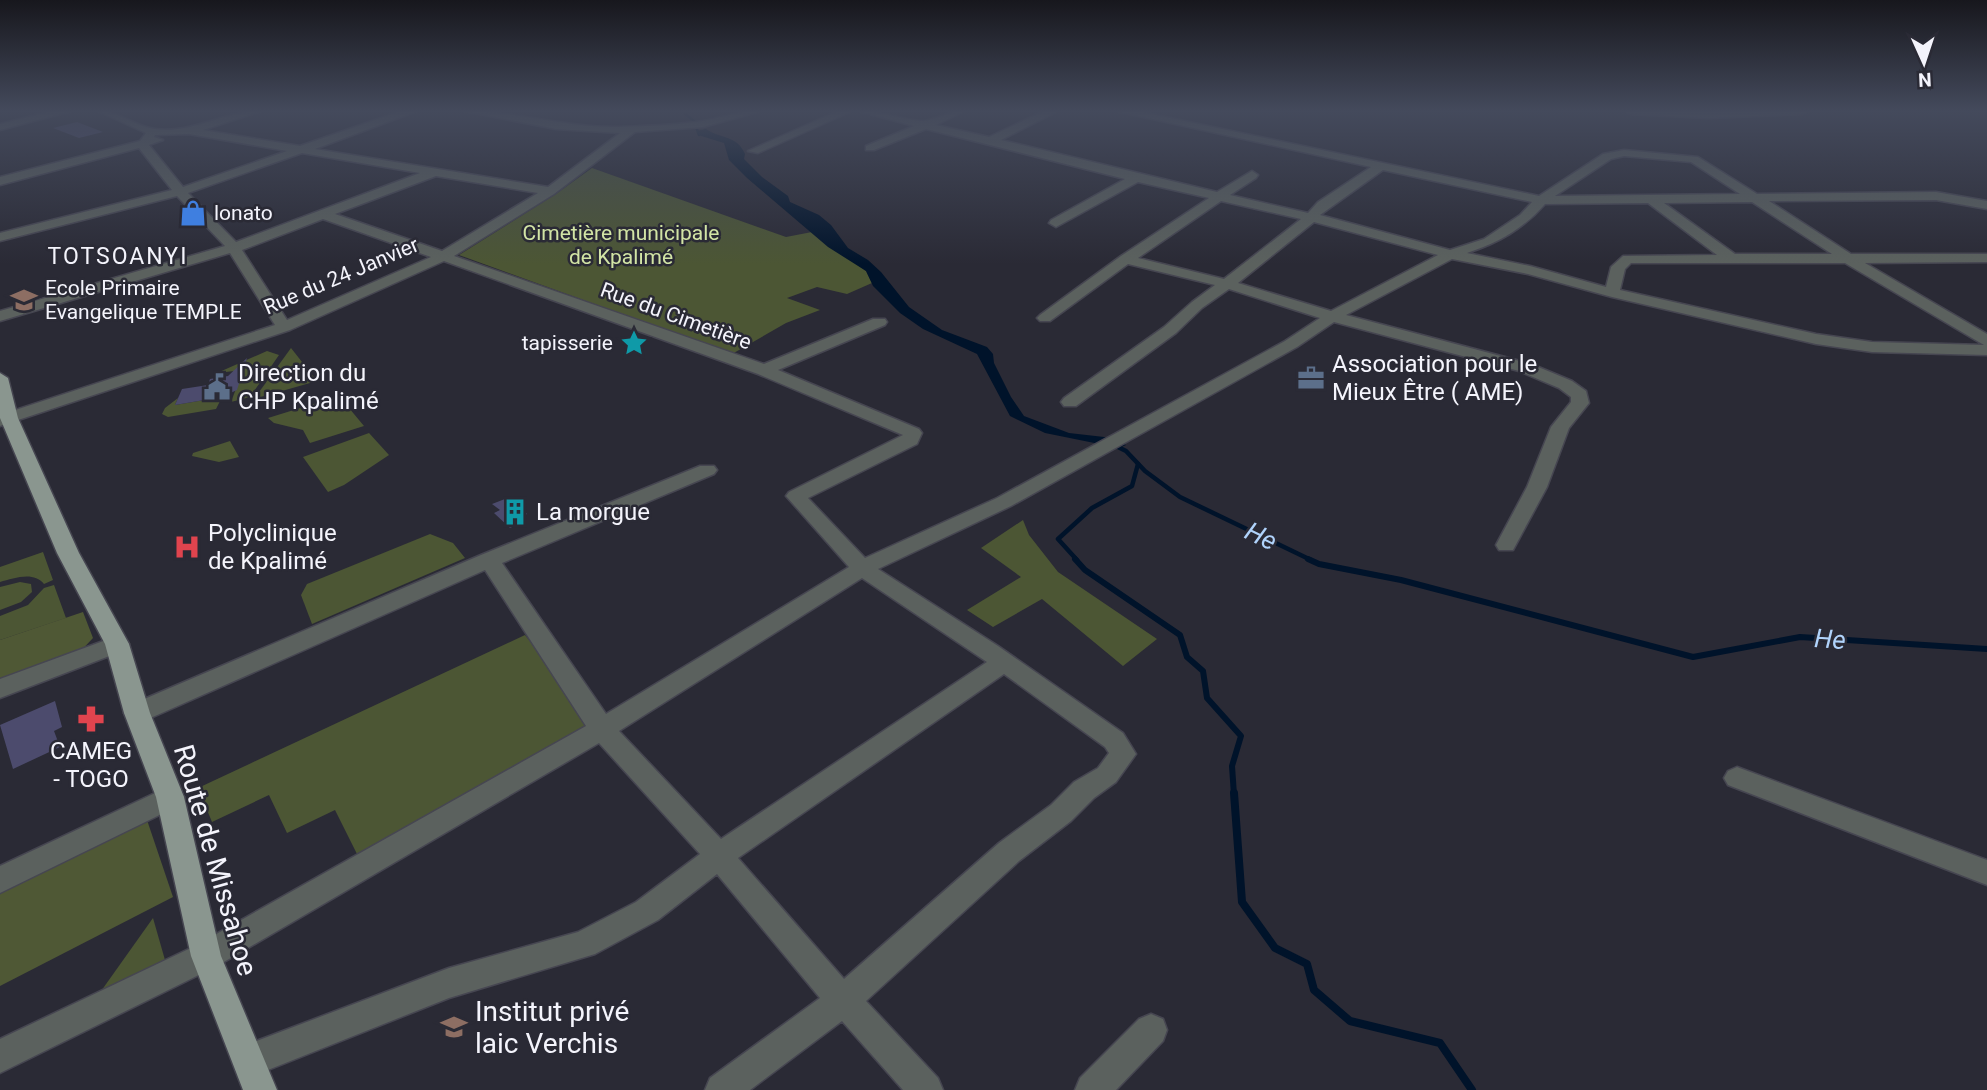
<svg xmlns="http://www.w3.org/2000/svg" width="1987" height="1090" viewBox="0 0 1987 1090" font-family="Roboto,sans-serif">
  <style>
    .green { fill: #4c5634 }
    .forest { fill: #4f5835 }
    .water { fill: #00132a }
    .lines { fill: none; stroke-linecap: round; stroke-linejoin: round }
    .stream-far3 { stroke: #00132a; stroke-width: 2.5 }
    .stream-far2 { stroke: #00132a; stroke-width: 4.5 }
    .stream-far1 { stroke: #00132a; stroke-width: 6 }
    .stream { stroke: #00132a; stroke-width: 8 }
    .building { fill: #4c4b6d }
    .minor-casing { stroke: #464651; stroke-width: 3 }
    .major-casing { stroke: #464651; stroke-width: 3 }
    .minor { fill: #5b615e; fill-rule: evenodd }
    .major { fill: #8a968f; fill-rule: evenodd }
    .labels { text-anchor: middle; stroke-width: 5; stroke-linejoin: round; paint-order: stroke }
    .far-poi-label { font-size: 21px; fill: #f4f4fc; stroke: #2a2a35; text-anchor: start }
    .far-park-label { font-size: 21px; fill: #d2e4a5; stroke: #2a2a35 }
    .far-street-label { font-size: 21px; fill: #f4f4fc; stroke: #2a2a35 }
    .far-quarter-label { font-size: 23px; letter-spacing: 2px; fill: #f4f4fc; stroke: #2a2a35 }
    .poi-label { font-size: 24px; fill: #f4f4fc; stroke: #2a2a35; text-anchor: start }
    .water-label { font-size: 26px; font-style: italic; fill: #b0d3fb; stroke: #2a2a35 }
    .near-street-label { font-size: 28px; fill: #f4f4fc; stroke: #2a2a35 }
    .near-poi-label { font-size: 28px; fill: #f4f4fc; stroke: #2a2a35; text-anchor: start }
  </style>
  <rect width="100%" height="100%" fill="#2a2a35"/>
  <g class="green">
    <polygon points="592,168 786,237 812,232 866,271 872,283 847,294 817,287 787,298 820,310 786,323 732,354 459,255 556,194"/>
    <polygon points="291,348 317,381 254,399"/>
    <polygon points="267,351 279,355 250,397 231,402 243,370 217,373"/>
    <polygon points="339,396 364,426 310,443 303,430 274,423 268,418"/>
    <polygon points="222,397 216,409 168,417 162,414 165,408 178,398 175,405"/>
    <polygon points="369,433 389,455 344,485 328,492 303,457"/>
    <polygon points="230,441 239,457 219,462 192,456 193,453"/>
    <polygon points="1023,520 1029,535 1058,572 1157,639 1123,666 1042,599 993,627 967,610 1021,577 981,548"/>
    <polygon points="430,534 453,543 465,558 312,624 301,595 307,584"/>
    <path d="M 43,552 L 53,580 L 44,584 C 34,571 14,578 0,582 L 0,567 Z"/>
    <polygon points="20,582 31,584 32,592 21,602 0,610 0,587"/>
    <polygon points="54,585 66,618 0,640 0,616 28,605 44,588"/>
    <polygon points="525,635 607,736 367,874 335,810 287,833 269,795 212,822 198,788"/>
    <polygon points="153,918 165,960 99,994"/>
  </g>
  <g class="forest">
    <polygon points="83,612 93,638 75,657 0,685 0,640"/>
    <polygon points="147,820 173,897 0,986 0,889"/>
  </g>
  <path class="water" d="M 706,129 C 721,139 737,135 745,154 L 744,159 L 762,177 L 788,196 L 790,202 L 819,215 L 831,225 L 848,248 L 868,260 L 881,272 L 909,307 L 942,330 L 987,347 L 993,354 L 994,363 L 1011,397 L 1024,416 L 1069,433 L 1113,438 L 1126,445 L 1119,448 L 1045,433 L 1010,416 L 977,354 L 923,329 L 900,313 L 873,286 L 866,271 L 828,247 L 747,178 L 729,160 L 724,143 L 698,135 L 697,131 Z"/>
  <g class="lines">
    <polyline class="stream-far3" points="682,111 694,121 699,135"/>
    <g class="stream-far2">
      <polyline points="1114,445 1126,451 1145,471 1180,497 1311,560"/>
      <polyline points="1077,560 1058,539 1092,508 1132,486 1138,464"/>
    </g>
    <g class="stream-far1">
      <polyline points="1075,559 1085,570 1180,635 1187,657 1203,671 1207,698 1241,736 1232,766 1234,795"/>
      <polyline points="1308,559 1319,564 1401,580 1693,657 1800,637 1987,649"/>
    </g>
    <polyline class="stream" points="1234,793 1242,902 1275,948 1307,964 1314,990 1350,1021 1440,1043 1472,1090"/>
  </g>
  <g class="building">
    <polygon points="77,122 103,132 79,138 53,128"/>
    <polygon points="247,358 237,390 222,397 175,405 182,389 208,385 210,379 228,376"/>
    <polygon points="510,497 527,514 519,517 523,522 510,528 494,513 500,510 492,504"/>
    <polygon points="55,701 62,727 54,731 60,747 13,769 0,725"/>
  </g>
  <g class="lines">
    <g class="minor-casing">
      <g id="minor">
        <polygon points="52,111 71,111 0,130 0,124"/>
        <path d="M 98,111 C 119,111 134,126 155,129 C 192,134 224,111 261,111 L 203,130 L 300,146 L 401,111 L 417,111 L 315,149 L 548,187 L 620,133 L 556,129 L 464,111 C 516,111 566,128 618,127 C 646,126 676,125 703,121 C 723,117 741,111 761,111 L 703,127 L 635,132 L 554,194 L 454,256 L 764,364 L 873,319 L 885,319 L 887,322 L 885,325 L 778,370 L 919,429 L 922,433 L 917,444 L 808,498 L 865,558 L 997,498 L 1285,341 L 1320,318 L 1229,289 L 1202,308 L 1176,333 L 1076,406 L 1064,406 L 1061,402 L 1064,398 L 1164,327 L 1192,302 L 1215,285 L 1128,264 L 1050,321 L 1040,321 L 1037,318 L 1040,315 L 1121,256 L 1209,198 L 1138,182 L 1056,227 L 1049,223 L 1051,220 L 1125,179 L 926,129 L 874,150 L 866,150 L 866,146 L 914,126 L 859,111 C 881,111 899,119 921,121 C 931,122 948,111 964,111 L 936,125 L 989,137 L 1044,111 L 1058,111 L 1001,140 L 1217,192 L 1252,171 L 1258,175 L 1256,178 L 1230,195 L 1308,213 L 1318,202 L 1371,167 L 1116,111 L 1137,111 L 1539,196 L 1603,154 L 1624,150 L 1698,157 L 1757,194 L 1936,192 L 1987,201 L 1987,209 L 1936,200 L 1769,201 L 1851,254 L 1987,254 L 1987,262 L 1865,263 L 1987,334 L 1987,355 L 1872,352 L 1816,344 L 1612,297 L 1528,274 L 1452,259 L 1346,315 L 1531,364 L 1572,381 L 1586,391 L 1589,403 L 1569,428 L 1547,487 L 1513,550 L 1499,550 L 1496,545 L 1527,487 L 1551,427 L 1571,402 L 1571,397 L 1559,388 L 1519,371 L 1334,322 L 1297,347 L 1011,506 L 878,569 L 998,646 L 1123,733 L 1136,754 L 1116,782 L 1094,798 L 1071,821 L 1019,861 L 866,1001 L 938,1078 L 943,1090 L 903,1090 L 842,1021 L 750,1090 L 705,1090 L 710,1078 L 820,998 L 717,874 L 658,920 L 595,954 L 449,998 L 250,1077 L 238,1072 L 233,1060 L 238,1048 L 449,968 L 578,932 L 636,902 L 700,854 L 599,743 L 217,966 L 0,1073 L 0,1039 L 195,946 L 586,726 L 485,570 L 146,720 L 137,722 L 128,720 L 124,713 L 128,706 L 481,555 L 700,466 L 714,466 L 717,470 L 714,474 L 502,563 L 606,714 L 849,567 L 786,496 L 789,492 L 903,435 L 758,374 L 444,261 L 290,330 L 0,426 L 0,415 L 275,325 L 230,253 L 0,321 L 0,311 L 225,246 L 177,196 L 0,241 L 0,233 L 172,190 L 139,148 L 0,185 L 0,177 L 140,141 L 146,133 ZM 189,134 L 287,151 L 183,187 L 149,145 L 163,140 L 154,137 L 155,135 ZM 302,153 L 420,173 L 236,242 L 188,193 ZM 1624,156 L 1691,162 L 1740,194 L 1555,196 L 1611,159 ZM 1383,170 L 1532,202 L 1520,215 L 1484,239 L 1450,250 L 1320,215 ZM 436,176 L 538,193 L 442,251 L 335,214 ZM 1221,201 L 1301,219 L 1224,279 L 1138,258 ZM 1752,202 L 1832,254 L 1735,254 L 1664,203 ZM 1648,203 L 1717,255 L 1623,256 L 1611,267 L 1606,287 L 1530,266 L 1467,253 C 1498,243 1523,229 1545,204 ZM 323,219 L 431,257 L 287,320 L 242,250 ZM 1314,222 L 1438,255 L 1331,311 L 1238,283 ZM 1631,263 L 1845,263 L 1984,345 L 1872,342 L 1816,334 L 1620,290 L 1625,269 ZM 862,578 L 987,662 L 721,839 L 619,731 ZM 1004,674 L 1105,747 L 1109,753 L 1098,768 L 1074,782 L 1051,805 L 999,843 L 844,979 L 738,858 Z"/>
        <polygon points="838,111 852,111 758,153 748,151"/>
        <polygon points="1625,111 1808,111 1803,114 1708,118 1630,114"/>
        <polygon points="117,636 125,638 129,644 125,650 0,698 0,679"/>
        <polygon points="1737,767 1987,860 1987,885 1728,785 1724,778 1728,771"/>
        <polygon points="170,786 180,789 184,797 180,805 0,893 0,866"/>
        <polygon points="1151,1014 1163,1019 1167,1030 1163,1041 1116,1090 1075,1090 1080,1078 1139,1019"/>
      </g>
    </g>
    <g class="major-casing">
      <polygon id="major" points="0,373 8,378 18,418 79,553 129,644 150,713 184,797 221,956 277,1090 243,1090 191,956 156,797 124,713 105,644 57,553 0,418"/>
    </g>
    <use href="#minor" class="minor"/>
    <use href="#major" class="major"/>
  </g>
  <linearGradient id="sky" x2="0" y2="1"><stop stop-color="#17171d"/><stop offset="0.42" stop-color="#444a5c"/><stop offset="1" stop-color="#444a5c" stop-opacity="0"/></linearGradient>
  <rect width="1987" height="264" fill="url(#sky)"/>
  <defs>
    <g id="shop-bare" transform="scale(2.1)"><path d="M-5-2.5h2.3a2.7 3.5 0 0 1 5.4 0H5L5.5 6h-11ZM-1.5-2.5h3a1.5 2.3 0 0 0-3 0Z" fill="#3f7fe0" stroke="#2a2a35" stroke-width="2.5" paint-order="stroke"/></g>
    <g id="school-bare" transform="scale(2.1)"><path d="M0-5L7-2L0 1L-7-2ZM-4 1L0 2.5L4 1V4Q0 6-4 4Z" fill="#8d6e63" stroke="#2a2a35" stroke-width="2.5" paint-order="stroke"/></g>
    <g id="sight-bare" transform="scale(2.1)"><path d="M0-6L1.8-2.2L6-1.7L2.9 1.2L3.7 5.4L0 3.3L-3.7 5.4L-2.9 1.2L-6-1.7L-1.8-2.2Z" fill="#0f9aa8" stroke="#2a2a35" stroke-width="2.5" paint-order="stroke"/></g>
    <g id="office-bare" transform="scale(2.1)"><path d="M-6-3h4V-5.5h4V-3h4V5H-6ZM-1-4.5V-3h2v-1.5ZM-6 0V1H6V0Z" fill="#5c6f8a" stroke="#2a2a35" stroke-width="2.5" paint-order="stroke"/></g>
    <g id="civic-bare" transform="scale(2.1)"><path d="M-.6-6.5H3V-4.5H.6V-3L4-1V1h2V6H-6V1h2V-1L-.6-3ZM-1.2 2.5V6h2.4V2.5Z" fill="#5c6f8a" stroke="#2a2a35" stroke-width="2.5" paint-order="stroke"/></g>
    <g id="building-bare" transform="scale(2.1)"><path d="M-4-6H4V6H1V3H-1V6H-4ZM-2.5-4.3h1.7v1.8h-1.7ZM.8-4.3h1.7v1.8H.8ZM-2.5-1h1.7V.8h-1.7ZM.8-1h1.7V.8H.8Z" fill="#0f9aa8" stroke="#2a2a35" stroke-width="2.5" paint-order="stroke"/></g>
    <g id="hospital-bare" transform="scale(2.1)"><path d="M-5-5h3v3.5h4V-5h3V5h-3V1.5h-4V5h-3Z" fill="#e0444e" stroke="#2a2a35" stroke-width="2.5" paint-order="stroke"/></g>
    <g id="pharmacy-bare" transform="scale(2.1)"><path d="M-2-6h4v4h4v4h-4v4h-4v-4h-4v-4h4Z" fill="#e0444e" stroke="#2a2a35" stroke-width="2.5" paint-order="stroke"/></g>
  </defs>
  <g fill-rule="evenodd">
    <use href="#shop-bare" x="193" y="213"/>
    <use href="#school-bare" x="24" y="300"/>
    <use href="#sight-bare" x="634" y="343"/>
    <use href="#office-bare" x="1311" y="378"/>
    <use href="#civic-bare" x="217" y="387"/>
    <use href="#building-bare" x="515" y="512"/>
    <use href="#hospital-bare" x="187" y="547"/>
    <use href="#pharmacy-bare" x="91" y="719"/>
    <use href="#school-bare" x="454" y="1027"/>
  </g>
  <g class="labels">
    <g class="far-poi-label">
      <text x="214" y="220">lonato</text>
      <text x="45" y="295">Ecole Primaire<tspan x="45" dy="24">Evangelique TEMPLE</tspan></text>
      <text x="613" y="350" text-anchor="end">tapisserie</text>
    </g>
    <g class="far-park-label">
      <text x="621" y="240">Cimetière municipale<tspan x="621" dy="24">de Kpalimé</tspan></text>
    </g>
    <g class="far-street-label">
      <text transform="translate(341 276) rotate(-23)" y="7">Rue du 24 Janvier</text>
      <text transform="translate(676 316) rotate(20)" y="7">Rue du Cimetière</text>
    </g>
    <g class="far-quarter-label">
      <text x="118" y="264">TOTSOANYI</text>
    </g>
    <g class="poi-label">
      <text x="1332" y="372">Association pour le<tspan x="1332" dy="28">Mieux Être ( AME)</tspan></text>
      <text x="238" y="381">Direction du<tspan x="238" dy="28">CHP Kpalimé</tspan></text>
      <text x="536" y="520">La morgue</text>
      <text x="208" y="541">Polyclinique<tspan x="208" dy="28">de Kpalimé</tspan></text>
      <text x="91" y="759" text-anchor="middle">CAMEG<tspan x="91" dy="28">- TOGO</tspan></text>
    </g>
    <g class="water-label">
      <text transform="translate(1261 536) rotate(26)" y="9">He</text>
      <text transform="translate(1830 639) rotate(4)" y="9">He</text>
    </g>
    <g class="near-street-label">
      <text transform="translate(216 860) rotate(74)" y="10">Route de Missahoe</text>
    </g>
    <g class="near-poi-label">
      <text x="475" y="1021">Institut privé<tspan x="475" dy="32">laic Verchis</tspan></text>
    </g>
  </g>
  <g transform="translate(1924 63) rotate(177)" stroke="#2a2a35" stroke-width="5" paint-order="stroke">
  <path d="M0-5L12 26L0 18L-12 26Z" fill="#f4f4fc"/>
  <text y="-10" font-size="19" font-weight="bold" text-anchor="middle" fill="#f4f4fc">N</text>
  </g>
</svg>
